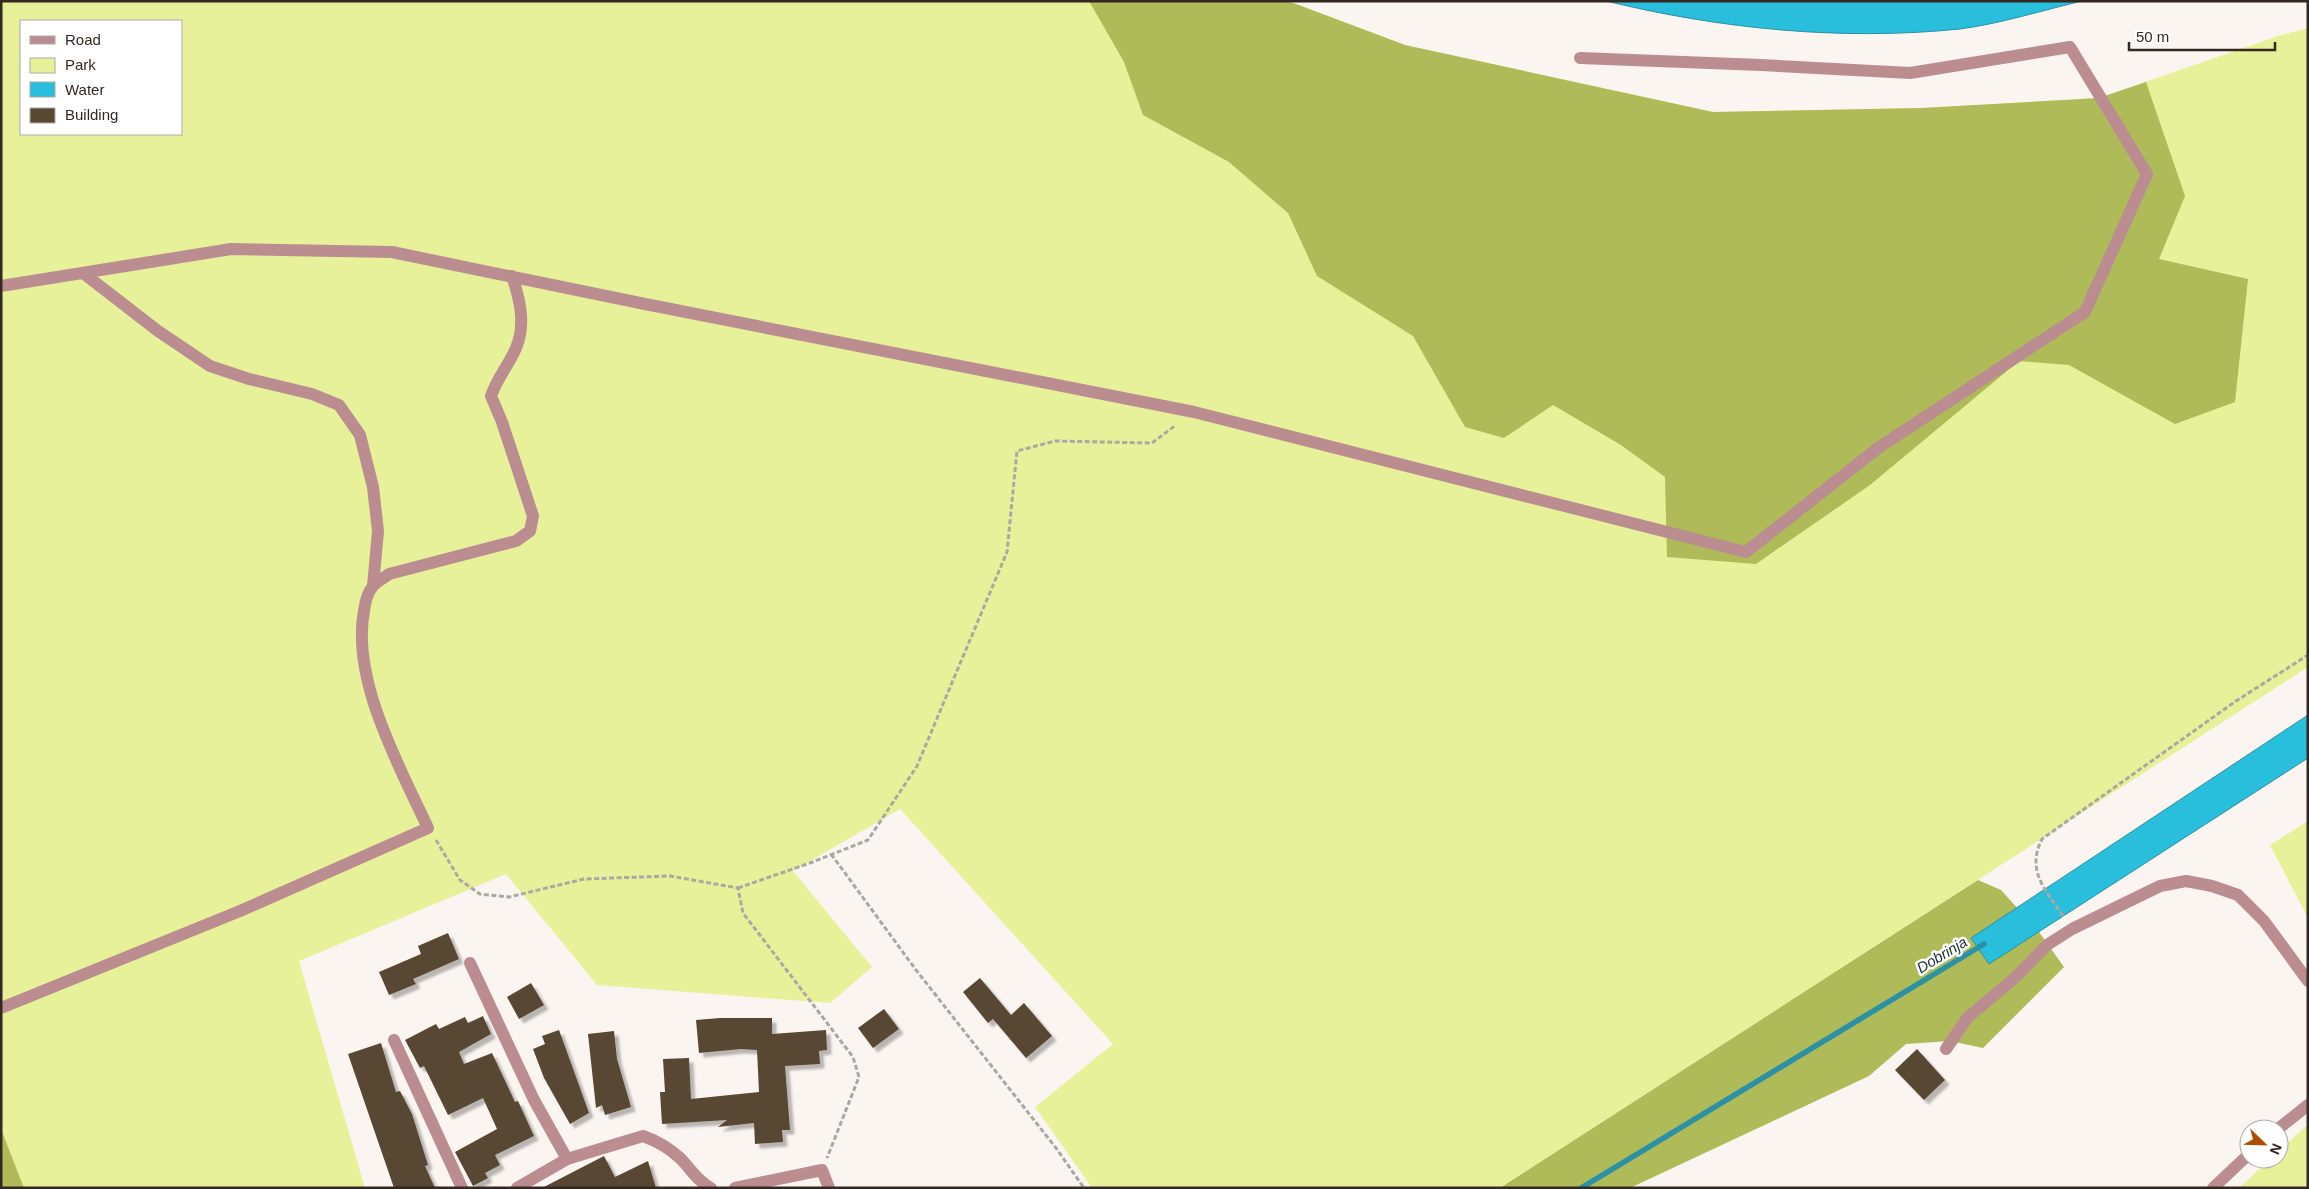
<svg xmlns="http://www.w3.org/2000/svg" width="2309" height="1189" viewBox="0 0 2309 1189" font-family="Helvetica,sans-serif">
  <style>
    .green { fill: #e6f19a; fill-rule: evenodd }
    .forest { fill: #afba58 }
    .water { fill: #29bedc; stroke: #2c91a4 }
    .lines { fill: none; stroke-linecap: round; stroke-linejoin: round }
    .stream { stroke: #2c91a4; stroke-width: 5.5 }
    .building { fill: #584731; filter: url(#shadow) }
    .path { stroke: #aea6a1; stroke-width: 3; stroke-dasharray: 5 2.5; stroke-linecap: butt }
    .minor { stroke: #bb8d91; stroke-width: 12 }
    .labels { text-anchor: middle; stroke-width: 5; stroke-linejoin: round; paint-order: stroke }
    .water-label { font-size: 15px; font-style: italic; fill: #172e33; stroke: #fff }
  </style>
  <defs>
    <filter id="shadow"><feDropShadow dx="4.5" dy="4.5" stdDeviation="1" flood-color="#0004"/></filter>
  </defs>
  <rect width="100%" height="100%" fill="#fbf5f1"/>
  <g class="green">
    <path d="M 1,1 L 1288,1 L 1405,45 L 1713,112 L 1922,108 L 2099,98 L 2281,35 L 2308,28 L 2308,667 L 1500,1188 L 1092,1188 L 1035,1107 L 1113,1044 L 900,809 L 793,871 L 872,967 L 830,1003 L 597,985 L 506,874 L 299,961 L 365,1188 L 1,1188 ZM 21,21 L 181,21 L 181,134 L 21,134 Z"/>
    <polygon points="2308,821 2308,918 2270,845"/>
    <polygon points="2308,1124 2308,1188 2239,1188 2270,1159 2279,1159 2279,1151"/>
  </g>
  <g class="forest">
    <polygon points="1089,1 1288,1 1405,45 1713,112 1922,108 2099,98 2146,82 2185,196 2159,259 2248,279 2235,402 2175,424 2069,365 2019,361 1870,485 1756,564 1667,557 1665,477 1621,445 1553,405 1504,438 1465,427 1413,336 1317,276 1288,213 1229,162 1143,115 1124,62"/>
    <polygon points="1978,880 2001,890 2039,932 2064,967 1983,1048 1950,1041 1906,1044 1869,1076 1630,1188 1500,1188"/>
    <polygon points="1,1129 24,1188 1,1188"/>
  </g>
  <g class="water">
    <path d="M 1606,1 L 2082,1 C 2044,10 1999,24 1960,29 C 1842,41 1721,29 1606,1 Z"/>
    <polygon points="2308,715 2308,758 1989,964 1971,938"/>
  </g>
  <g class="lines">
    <polyline class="stream" points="1581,1188 1984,944"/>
  </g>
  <g class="building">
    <polygon points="448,933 459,959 413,979 416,984 389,995 379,972 421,954 418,946"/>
    <polygon points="980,978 1011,1015 1024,1003 1052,1036 1026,1058 993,1019 988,1023 963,992"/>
    <polygon points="531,983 544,1005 519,1019 507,997"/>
    <polygon points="884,1009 899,1029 873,1048 858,1028"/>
    <polygon points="483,1016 491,1034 459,1052 464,1064 492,1053 515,1102 518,1101 534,1136 495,1155 500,1165 485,1173 488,1178 473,1186 455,1152 497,1129 483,1098 448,1115 424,1066 420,1068 405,1040 436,1024 439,1029 465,1017 468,1023"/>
    <polygon points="720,1018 772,1018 772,1034 826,1030 827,1050 819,1051 820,1064 785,1066 790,1130 782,1130 783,1142 755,1144 754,1123 718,1127 727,1120 662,1124 660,1092 665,1092 663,1059 689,1058 691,1099 759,1092 757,1050 741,1049 699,1053 696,1020"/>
    <polygon points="559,1030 589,1113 570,1124 544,1078 533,1049 545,1044 542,1036"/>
    <polygon points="614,1031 617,1059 631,1107 605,1115 602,1105 596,1108 588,1034"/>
    <polygon points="381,1043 396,1092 400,1091 412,1114 428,1165 425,1166 435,1188 394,1188 348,1054"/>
    <polygon points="1917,1049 1945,1080 1924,1100 1895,1070"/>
    <polygon points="604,1156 615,1177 648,1161 656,1188 542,1188"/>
  </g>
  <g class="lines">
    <g class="path">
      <polyline points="436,840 460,880 480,894 509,897 584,879 670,876 738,888 743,913 853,1057 859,1077 827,1158"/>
      <polyline points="831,854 916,970 1056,1148 1084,1188"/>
      <polyline points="738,888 810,863 868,840 917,766 1007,552 1017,451 1055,441 1152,443 1176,425"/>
      <path d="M 2063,916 C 2045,889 2026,871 2042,839 L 2236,701 L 2308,655"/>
    </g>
    <g class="minor">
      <polyline points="83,273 158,331 210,366 249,379 312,394 339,405 360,435 373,487 378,531 373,586"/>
      <polyline points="1,286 231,249 392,252 645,304 1194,412 1746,552 1878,448 2085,312 2147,174 2070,47 1910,73 1761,65 1580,58"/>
      <polyline points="470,963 534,1100 567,1159"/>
      <path d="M 1,1008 L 240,911 L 428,828 C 399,766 351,679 364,611 C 365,603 368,592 373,586 C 378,581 384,578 389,574 L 516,541 L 530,531 L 533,516 L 502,422 L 491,396 C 497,378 509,365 516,348 C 526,324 520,300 512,276"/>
      <polyline points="394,1040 462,1188"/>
      <polyline points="1946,1049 1968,1017 2016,977 2047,945 2072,929 2160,886 2186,881 2212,886 2238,895 2264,921 2308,981"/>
      <polyline points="2278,1129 2308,1105"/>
      <path d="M 517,1188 L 567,1159 L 643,1136 C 657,1141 669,1148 680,1158 C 691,1169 697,1181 711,1188"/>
      <polyline points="735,1188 822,1170 829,1188"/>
      <polyline points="2213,1188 2249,1154"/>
    </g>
  </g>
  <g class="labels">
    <g class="water-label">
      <text transform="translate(1942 955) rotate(-31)" y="5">Dobrinja</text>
    </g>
  </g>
  <rect width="2309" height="1189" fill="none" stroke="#342922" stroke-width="5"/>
  <rect x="20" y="20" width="162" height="115" fill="#ffffff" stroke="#aea9a7"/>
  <rect x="30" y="36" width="25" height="8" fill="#bb8d91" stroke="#aea9a7"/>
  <text x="65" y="45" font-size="15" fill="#342922">Road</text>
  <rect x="30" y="58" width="25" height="15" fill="#e6f19a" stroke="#aea9a7"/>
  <text x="65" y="70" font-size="15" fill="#342922">Park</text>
  <rect x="30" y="82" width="25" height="15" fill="#29bedc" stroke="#aea9a7"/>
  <text x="65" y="95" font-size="15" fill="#342922">Water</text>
  <rect x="30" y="108" width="25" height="15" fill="#584731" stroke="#aea9a7"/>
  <text x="65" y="120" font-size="15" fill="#342922">Building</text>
  <g transform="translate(2264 1144) rotate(113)"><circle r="24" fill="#ffffff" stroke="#aea9a7"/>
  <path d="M0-4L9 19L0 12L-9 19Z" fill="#ad4d01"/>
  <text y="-8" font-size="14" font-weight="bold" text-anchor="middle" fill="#342922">N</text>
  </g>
  <path d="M2129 42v8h146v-8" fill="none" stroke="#342922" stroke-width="2.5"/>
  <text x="2136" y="42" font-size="15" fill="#342922" stroke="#ffffff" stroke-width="4" paint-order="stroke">50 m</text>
</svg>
